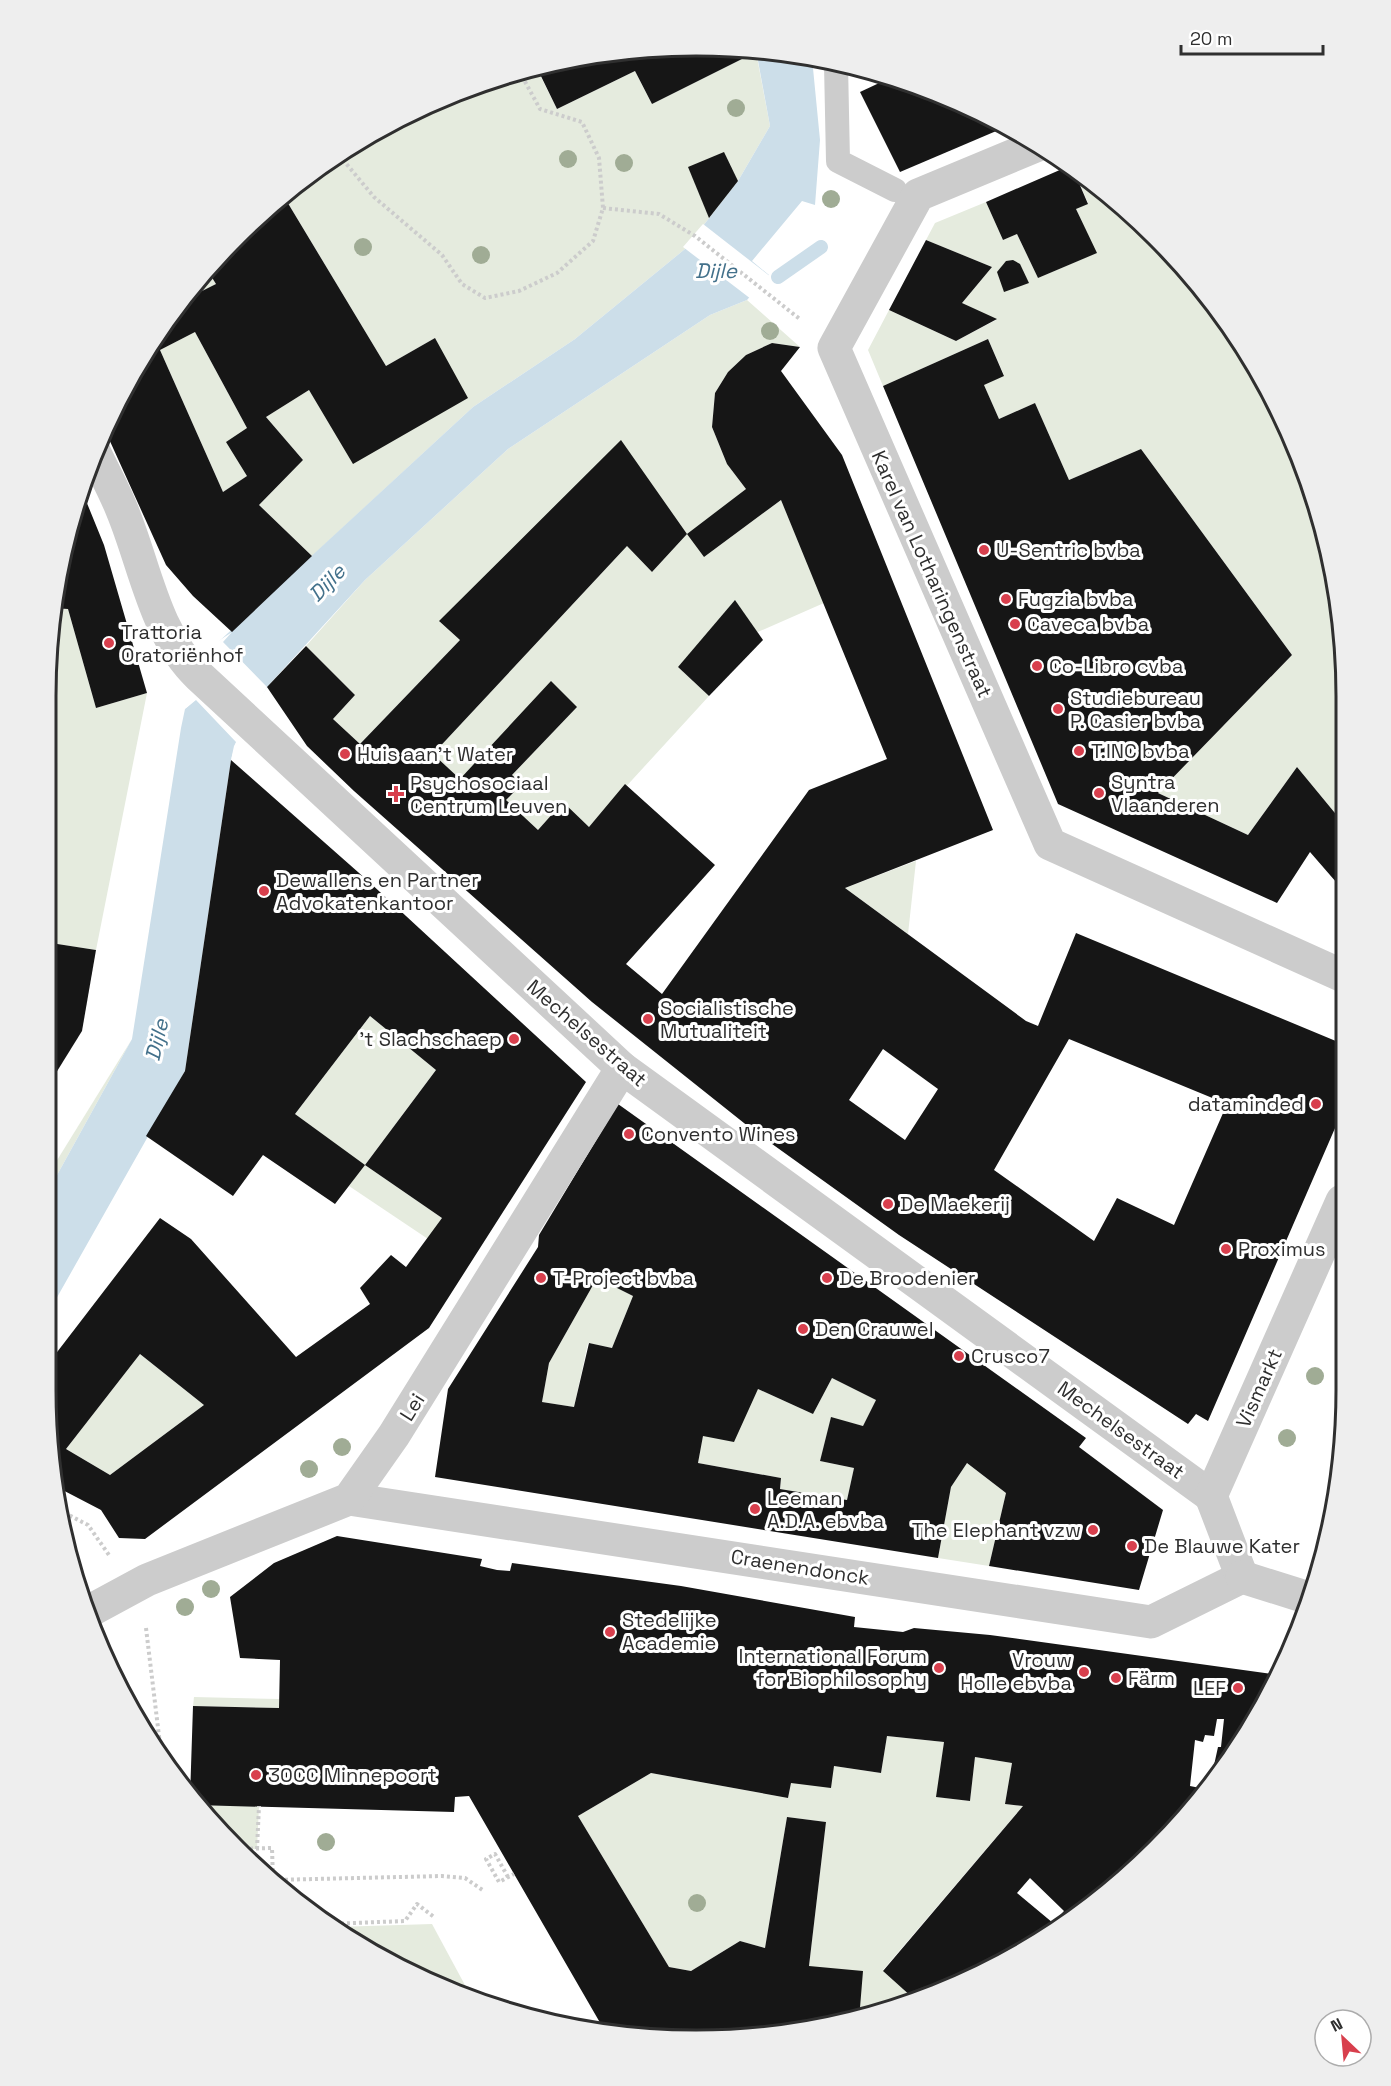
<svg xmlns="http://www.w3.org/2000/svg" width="1391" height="2086" viewBox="0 0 1391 2086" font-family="'Space Grotesk',sans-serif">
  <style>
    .green { fill: #e5ebde }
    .water { fill: #ccdee9 }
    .pier { fill: #fff }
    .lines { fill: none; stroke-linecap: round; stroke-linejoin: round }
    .stream { stroke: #ccdee9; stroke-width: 14 }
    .building { fill: #161616; fill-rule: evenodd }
    .path { stroke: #ccc; stroke-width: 4; stroke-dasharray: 3 3; stroke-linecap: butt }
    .lane { stroke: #ccc; stroke-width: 24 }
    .street { stroke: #ccc; stroke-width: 33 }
    .tree { fill: #a0ac95 }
    .poi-dot { fill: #d83f4d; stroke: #fff; stroke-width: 2 }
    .labels { text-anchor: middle; stroke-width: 6; stroke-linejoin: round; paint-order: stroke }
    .poi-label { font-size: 20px; fill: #2f2f2f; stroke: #fff; text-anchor: start }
    .street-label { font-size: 20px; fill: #2f2f2f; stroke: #fff }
    .water-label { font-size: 21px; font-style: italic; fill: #43718b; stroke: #fff }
    .rim { fill: none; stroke: #2f2f2f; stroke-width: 3 }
  </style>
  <rect width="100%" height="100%" fill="#fff"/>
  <g class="green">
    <polygon points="756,52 770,126 738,181 685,249 575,339 473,407 312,556 259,505 303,460 266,417 309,390 353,463 435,338 386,366 283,195 300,179 408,112 527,67 544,64 537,69 557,109 635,71 652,104"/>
    <polygon points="1073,169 1125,207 1212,300 1279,408 1324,527 1345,653 1344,824 1297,767 1248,835 1158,793 1292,655 1141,449 1069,480 1035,403 999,419 984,385 1004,375 988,339 883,386 868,350 889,310 956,341 996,320 962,303 992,267 926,240 935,223 986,202 1003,240 1017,234 1038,278 1096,253 1076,209 1088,203"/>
    <polygon points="226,249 230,257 206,269 216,284 184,300 207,266"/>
    <polygon points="747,300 800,347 772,343 746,355 728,372 715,393 712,427 727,464 746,489 688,534 704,557 781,500 824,603 678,667 709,696 589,827 563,803 538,830 506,800 522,785 512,775 577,707 460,779 433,754 627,546 652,572 687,534 621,441 440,622 460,640 360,744 333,719 355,695 306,646 365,580 508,449 710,315"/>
    <polygon points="195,332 247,428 247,476 223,492 160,350"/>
    <polygon points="51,608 68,609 96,708 147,693 96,950 51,943"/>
    <polygon points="916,861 908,934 845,888"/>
    <polygon points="370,1016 436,1070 365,1165 442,1218 428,1239 349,1186 364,1165 295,1114"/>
    <polygon points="132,1039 51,1186 51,1170"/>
    <polygon points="597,1278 633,1296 612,1348 588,1343 574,1407 542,1402 549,1363"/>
    <polygon points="140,1354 204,1405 110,1475 66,1449"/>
    <polygon points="832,1378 876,1400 863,1426 831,1418 820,1461 854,1468 847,1500 780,1489 781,1478 698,1463 703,1436 758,1389 813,1414"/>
    <polygon points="967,1463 1006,1493 989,1566 938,1558 951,1487"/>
    <polygon points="194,1697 279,1699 279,1708 193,1706"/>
    <polygon points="887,1736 944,1742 937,1797 970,1801 975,1757 1012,1763 1005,1804 1023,1806 883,1970 913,1998 864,2019 859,2020 809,1966 826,1822 787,1817 765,1948 740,1941 691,1971 669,1967 578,1816 651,1773 788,1798 791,1783 834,1766 881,1773"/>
    <polygon points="195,1805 259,1806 257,1849 238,1849 207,1820"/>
    <polygon points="432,1924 473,2000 447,1992 335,1927"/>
  </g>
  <polygon class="water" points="756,50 781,51 812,58 820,140 815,205 802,201 752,261 769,275 747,300 710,315 508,449 365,580 267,687 234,746 231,760 185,1071 51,1308 51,1186 132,1039 181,728 185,709 195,700 215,645 473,407 575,339 685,249 738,181 770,126"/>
  <g class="pier">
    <polygon points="703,224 771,277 751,299 683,247"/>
    <polygon points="232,632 223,642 267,687 231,760 236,742 196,700 185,709 193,698 194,687 211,646"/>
  </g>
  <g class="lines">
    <polyline class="stream" points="778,277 821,247"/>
  </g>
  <g class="building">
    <polygon points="653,46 756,50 756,52 652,104 635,71 557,109 537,68 544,64"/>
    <polygon points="892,77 905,80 1008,126 900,172 860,92"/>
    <polygon points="724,152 738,181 709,218 688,167"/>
    <polygon points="1069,166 1073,169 1088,204 1076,209 1097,253 1038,278 1017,234 1003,240 986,202"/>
    <path d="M 283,195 L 386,366 L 435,338 L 468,398 L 353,464 L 309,390 L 266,417 L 303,460 L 259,505 L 312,556 L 232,632 L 193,596 L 166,565 L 104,428 L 112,408 L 184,300 L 216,284 L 206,268 L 230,257 L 226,249 ZM 195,332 L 247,428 L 226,442 L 247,476 L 223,492 L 160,350 Z"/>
    <polygon points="926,240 992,267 962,303 997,319 956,341 889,310"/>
    <polygon points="1013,260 1020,264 1029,283 1004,292 997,272 1006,261"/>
    <polygon points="988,339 1004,376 984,385 999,419 1035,403 1069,480 1141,449 1292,655 1158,793 1248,835 1297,767 1344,824 1343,890 1310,852 1277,903 1058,804 883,386"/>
    <path d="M 772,343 L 800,347 L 781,371 L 842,455 L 993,830 L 845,888 L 1026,1021 L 1038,1026 L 1076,933 L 1343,1044 L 1342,1112 L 1208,1421 L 1196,1414 L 1188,1424 L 899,1235 L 754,1131 L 592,1002 L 354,791 L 307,746 L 267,687 L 306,646 L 355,695 L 333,719 L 360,744 L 460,640 L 439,621 L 621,440 L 687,534 L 652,572 L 627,546 L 433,754 L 460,779 L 551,681 L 577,707 L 512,775 L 522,784 L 506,800 L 538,830 L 563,802 L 589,827 L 625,784 L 715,865 L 626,964 L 662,994 L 809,790 L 887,759 L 781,500 L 704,557 L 687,534 L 746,489 L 727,464 L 712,427 L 715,393 L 728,372 L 746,355 ZM 1069,1039 L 1227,1104 L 1174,1225 L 1117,1198 L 1094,1241 L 994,1170 ZM 883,1049 L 938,1089 L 905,1140 L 849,1100 Z"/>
    <polygon points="80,486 104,545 147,693 96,708 68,609 51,608"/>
    <polygon points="735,600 763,640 709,696 678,667"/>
    <path d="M 231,760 L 367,880 L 586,1082 L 429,1328 L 145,1539 L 119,1538 L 101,1510 L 53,1485 L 51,1360 L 160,1218 L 191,1239 L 296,1357 L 370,1304 L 360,1288 L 391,1255 L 406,1267 L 442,1218 L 365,1165 L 436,1070 L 370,1016 L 295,1114 L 365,1165 L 335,1204 L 263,1155 L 233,1196 L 146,1136 L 185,1071 ZM 140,1354 L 204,1405 L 110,1475 L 66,1449 Z"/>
    <polygon points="51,943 96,950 82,1031 51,1081"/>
    <path d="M 618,1104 L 1086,1438 L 1079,1447 L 1163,1510 L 1139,1590 L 989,1566 L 1006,1493 L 967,1463 L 951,1487 L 938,1558 L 435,1477 L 448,1389 L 538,1247 L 539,1235 ZM 597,1278 L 633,1296 L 612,1348 L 589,1343 L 574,1407 L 542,1402 L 549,1363 ZM 832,1378 L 876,1400 L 863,1426 L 831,1417 L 820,1461 L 854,1468 L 847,1500 L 780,1489 L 781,1478 L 698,1463 L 703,1436 L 734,1442 L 758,1389 L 813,1414 Z"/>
    <path d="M 337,1536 L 482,1559 L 480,1566 L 497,1570 L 510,1571 L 512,1563 L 681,1586 L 855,1617 L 854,1627 L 903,1632 L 914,1628 L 990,1635 L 1280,1675 L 1211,1779 L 1218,1747 L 1221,1747 L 1224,1719 L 1217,1719 L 1214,1736 L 1205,1735 L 1203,1742 L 1195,1740 L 1190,1786 L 1200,1788 L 1199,1797 L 1184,1820 L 1124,1880 L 1021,1954 L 913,1998 L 883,1971 L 1023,1806 L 1005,1804 L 1012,1763 L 975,1757 L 970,1801 L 936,1797 L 944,1742 L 887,1736 L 881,1773 L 834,1766 L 831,1788 L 791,1783 L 788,1798 L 651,1773 L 578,1816 L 669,1967 L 691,1971 L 740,1941 L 765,1948 L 787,1817 L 826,1822 L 809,1966 L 863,1971 L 859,2020 L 738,2040 L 653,2040 L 606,2033 L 469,1796 L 455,1797 L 454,1812 L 195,1805 L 190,1798 L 193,1706 L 279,1708 L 280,1660 L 240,1658 L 230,1597 L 274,1563 ZM 1030,1878 L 1064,1911 L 1053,1923 L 1017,1893 Z"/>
  </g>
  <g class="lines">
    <g class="path">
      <polyline points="339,155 374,197 442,255 462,284 485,298 519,291 557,273 593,241 603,208 599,158 582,122 540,109 523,78 531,67"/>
      <polyline points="603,208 659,214 695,236 801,320"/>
      <polyline points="59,1510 88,1525 109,1555"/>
      <polyline points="146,1628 162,1761"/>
      <polyline points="238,1849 272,1848 273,1880 442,1876 465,1878 484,1891"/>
      <polyline points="257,1849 259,1806"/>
      <polyline points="508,1877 495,1854 486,1859 499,1882 514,1874"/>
      <polyline points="329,1924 405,1921 417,1904 434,1917"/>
    </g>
    <polyline class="lane" points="836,64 838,161 895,190"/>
    <g class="street">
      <polyline points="1038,145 918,195 834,348 1050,844 1343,976"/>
      <path d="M 94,451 C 103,470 114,490 122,510 C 145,565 154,633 199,676 L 622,1068 L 1211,1496"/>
      <polyline points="349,1499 1151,1622 1242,1577"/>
      <polyline points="1242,1577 1211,1496 1342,1201"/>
      <polyline points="1242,1577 1312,1599"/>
      <polyline points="86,1613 147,1580 349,1499 394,1435 622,1068"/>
    </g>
  </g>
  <g class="tree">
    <circle cx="736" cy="108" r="9"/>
    <circle cx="568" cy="159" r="9"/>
    <circle cx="624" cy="163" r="9"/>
    <circle cx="831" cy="199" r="9"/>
    <circle cx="363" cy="247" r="9"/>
    <circle cx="481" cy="255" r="9"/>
    <circle cx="770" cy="331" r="9"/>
    <circle cx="1315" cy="1376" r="9"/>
    <circle cx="1287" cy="1438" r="9"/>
    <circle cx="342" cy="1447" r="9"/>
    <circle cx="309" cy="1469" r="9"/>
    <circle cx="211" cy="1589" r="9"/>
    <circle cx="185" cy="1607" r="9"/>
    <circle cx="326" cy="1842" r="9"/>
    <circle cx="697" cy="1903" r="9"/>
  </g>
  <g class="poi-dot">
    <circle cx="984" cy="550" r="6"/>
    <circle cx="1006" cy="599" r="6"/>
    <circle cx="1015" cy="624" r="6"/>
    <circle cx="109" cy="643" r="6"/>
    <circle cx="1037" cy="666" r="6"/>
    <circle cx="1058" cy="709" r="6"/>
    <circle cx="1079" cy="751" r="6"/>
    <circle cx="345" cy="754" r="6"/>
    <circle cx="1099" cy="793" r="6"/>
    <path d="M393 785h6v6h6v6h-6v6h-6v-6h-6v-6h6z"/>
    <circle cx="264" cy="891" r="6"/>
    <circle cx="648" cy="1019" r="6"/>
    <circle cx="514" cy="1039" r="6"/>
    <circle cx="1316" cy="1104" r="6"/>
    <circle cx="629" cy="1134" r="6"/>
    <circle cx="888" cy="1204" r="6"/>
    <circle cx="1226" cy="1249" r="6"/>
    <circle cx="541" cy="1278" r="6"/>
    <circle cx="827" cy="1278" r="6"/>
    <circle cx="803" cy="1329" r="6"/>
    <circle cx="959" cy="1356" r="6"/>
    <circle cx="755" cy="1509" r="6"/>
    <circle cx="1093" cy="1530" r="6"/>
    <circle cx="1132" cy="1546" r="6"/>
    <circle cx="610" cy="1632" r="6"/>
    <circle cx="939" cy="1668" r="6"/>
    <circle cx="1084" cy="1672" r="6"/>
    <circle cx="1116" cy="1678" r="6"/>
    <circle cx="1238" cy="1688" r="6"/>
    <circle cx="256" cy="1775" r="6"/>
  </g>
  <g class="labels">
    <g class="poi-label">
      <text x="996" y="557">U-Sentric bvba</text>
      <text x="1018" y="606">Fugzia bvba</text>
      <text x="1027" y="631">Caveca bvba</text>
      <text x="121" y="639">Trattoria<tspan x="121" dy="23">Oratoriënhof</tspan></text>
      <text x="1049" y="673">Co-Libro cvba</text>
      <text x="1070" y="705">Studiebureau<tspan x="1070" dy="23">P. Casier bvba</tspan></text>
      <text x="1091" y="758">T.INC bvba</text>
      <text x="357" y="761">Huis aan't Water</text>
      <text x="1111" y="789">Syntra<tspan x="1111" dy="23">Vlaanderen</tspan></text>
      <text x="410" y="790">Psychosociaal<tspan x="410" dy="23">Centrum Leuven</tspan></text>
      <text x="276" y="887">Dewallens en Partner<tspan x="276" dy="23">Advokatenkantoor</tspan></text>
      <text x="660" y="1015">Socialistische<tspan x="660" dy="23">Mutualiteit</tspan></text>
      <text x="502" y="1046" text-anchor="end">'t Slachschaep</text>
      <text x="1304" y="1111" text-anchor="end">dataminded</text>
      <text x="641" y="1141">Convento Wines</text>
      <text x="900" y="1211">De Maekerij</text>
      <text x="1238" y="1256">Proximus</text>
      <text x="553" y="1285">T-Project bvba</text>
      <text x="839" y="1285">De Broodenier</text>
      <text x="815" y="1336">Den Crauwel</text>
      <text x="971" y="1363">Crusco7</text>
      <text x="767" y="1505">Leeman<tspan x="767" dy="23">A.D.A. ebvba</tspan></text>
      <text x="1081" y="1537" text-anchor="end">The Elephant vzw</text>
      <text x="1144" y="1553">De Blauwe Kater</text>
      <text x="622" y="1627">Stedelijke<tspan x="622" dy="23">Academie</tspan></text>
      <text x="927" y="1663" text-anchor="end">International Forum<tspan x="927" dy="23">for Biophilosophy</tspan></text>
      <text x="1072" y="1667" text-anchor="end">Vrouw<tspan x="1072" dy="23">Holle ebvba</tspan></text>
      <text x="1128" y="1685">Färm</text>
      <text x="1226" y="1695" text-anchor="end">LEF</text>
      <text x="268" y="1782">30CC Minnepoort</text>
    </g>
    <g class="street-label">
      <text transform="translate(932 574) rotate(66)" y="7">Karel van Lotharingenstraat</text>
      <text transform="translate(587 1033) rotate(41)" y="7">Mechelsestraat</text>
      <text transform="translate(1259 1388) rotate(-66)" y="7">Vismarkt</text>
      <text transform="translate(412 1407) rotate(-58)" y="7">Lei</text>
      <text transform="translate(1121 1430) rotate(36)" y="7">Mechelsestraat</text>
      <text transform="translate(800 1567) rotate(9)" y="7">Craenendonck</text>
    </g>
    <g class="water-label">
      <text x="716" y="278">Dijle</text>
      <text transform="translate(327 583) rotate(-46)" y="7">Dijle</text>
      <text transform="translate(157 1040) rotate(-77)" y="7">Dijle</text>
    </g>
  </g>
  <path d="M0 0H1391V2086H0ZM696 56H696A640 640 0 0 1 1336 696V1390A640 640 0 0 1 696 2030H696A640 640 0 0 1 56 1390V696A640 640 0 0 1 696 56Z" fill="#eee" fill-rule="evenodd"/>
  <path class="rim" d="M696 56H696A640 640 0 0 1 1336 696V1390A640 640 0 0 1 696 2030H696A640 640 0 0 1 56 1390V696A640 640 0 0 1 696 56Z"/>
  <g transform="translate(1343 2038) rotate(334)"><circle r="28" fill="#ffffff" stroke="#acacac" stroke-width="1.5"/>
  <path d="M0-4.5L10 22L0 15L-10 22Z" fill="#d83f4d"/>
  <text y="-9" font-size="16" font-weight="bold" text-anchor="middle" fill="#2f2f2f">N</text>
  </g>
  <path d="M1181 45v9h142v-9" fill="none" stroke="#2f2f2f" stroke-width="3"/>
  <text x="1190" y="45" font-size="18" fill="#2f2f2f" stroke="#ffffff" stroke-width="4.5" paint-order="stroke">20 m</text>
</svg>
